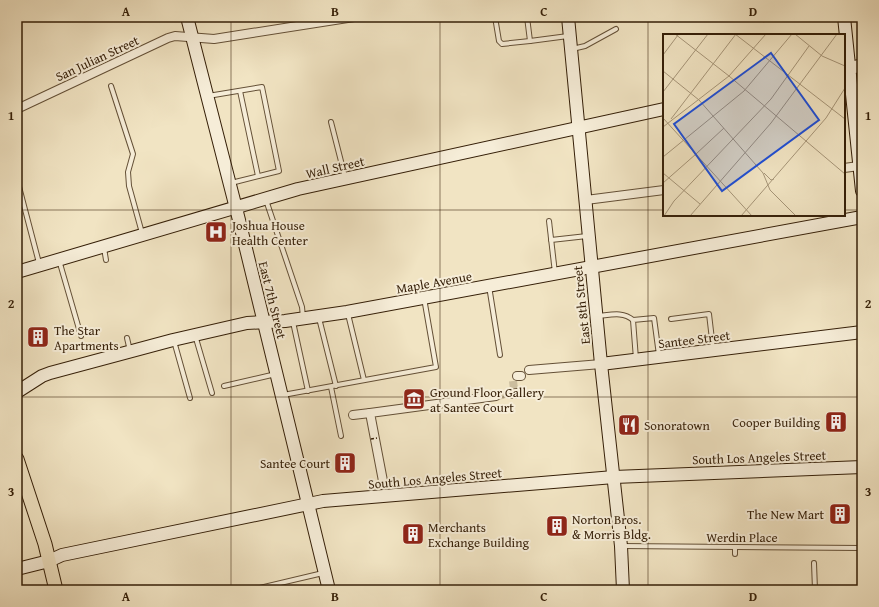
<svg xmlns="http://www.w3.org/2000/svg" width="879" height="607" viewBox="0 0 879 607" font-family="'Gentium Book Plus',serif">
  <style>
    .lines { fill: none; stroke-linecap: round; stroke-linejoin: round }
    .street-tunnel { stroke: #cbbd9e; stroke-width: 8; stroke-dasharray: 8 4; stroke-linecap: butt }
    .lane-casing { stroke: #645037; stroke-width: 6 }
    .street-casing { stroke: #645037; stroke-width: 10 }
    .secondary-casing { stroke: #351f08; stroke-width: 14 }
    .primary-casing { stroke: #351f08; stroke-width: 15 }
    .lane { stroke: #f6edd8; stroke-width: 4 }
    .street { stroke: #f6edd8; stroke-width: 8 }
    .secondary { stroke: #f6edd8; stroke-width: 12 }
    .primary { stroke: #f1e4c3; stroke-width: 13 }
    .path-bridge { stroke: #351f08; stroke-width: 1.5; stroke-dasharray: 3 2; stroke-linecap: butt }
    .grid { fill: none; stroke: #351f08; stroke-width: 1; stroke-opacity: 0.55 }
    .labels { text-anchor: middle; stroke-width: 4; stroke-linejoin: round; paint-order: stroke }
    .street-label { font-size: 13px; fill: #351f08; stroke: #f6edd8 }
    .poi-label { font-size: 13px; fill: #351f08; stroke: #f6edd8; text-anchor: start }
    .inset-road { fill: none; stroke: #a69578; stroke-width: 1 }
    .view { fill: #1d4ed8; fill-opacity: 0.15; stroke: #1d4ed8; stroke-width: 2 }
    .inset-edge { fill: none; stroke: #351f08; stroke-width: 2 }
    .neatline { fill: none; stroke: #351f08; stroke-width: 1.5 }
    .grid-label { font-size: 13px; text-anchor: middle; font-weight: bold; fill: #351f08 }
  </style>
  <rect width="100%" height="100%" fill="#f1e4c3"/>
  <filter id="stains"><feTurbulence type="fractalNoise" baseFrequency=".005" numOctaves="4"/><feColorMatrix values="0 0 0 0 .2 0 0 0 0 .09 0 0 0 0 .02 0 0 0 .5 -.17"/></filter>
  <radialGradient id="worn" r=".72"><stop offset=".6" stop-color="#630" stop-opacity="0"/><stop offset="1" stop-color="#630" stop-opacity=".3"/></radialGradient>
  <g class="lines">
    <g class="street-tunnel">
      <polyline points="514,389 513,381 517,376"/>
      <polyline points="496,396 510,394"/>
    </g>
    <g class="lane-casing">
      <g id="lane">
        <polyline points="495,17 499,41 502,44 530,41"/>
        <polyline points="527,17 530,41 568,36"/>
        <polyline points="763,17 764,19"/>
        <polyline points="572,49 585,46 616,29"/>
        <polyline points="111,86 133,154 128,172 129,186 142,233"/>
        <polyline points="240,91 258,176"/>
        <polyline points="208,96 262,87 279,171 231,183"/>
        <polyline points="331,122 345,177"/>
        <polyline points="17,179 39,263"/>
        <polyline points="266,200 302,307 303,317"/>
        <polyline points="549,221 555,273"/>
        <polyline points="551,240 587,236"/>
        <polyline points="104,248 106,260"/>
        <polyline points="59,260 81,336"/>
        <polyline points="489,286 500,355"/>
        <polyline points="348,314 364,380"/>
        <path d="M 598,316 C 610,315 623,311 633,320"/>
        <polyline points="319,318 336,386"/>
        <polyline points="671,319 709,314 713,348"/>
        <polyline points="293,322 308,391"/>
        <polyline points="195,335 212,393"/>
        <polyline points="127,338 130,351"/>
        <polyline points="174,341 190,398"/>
        <polyline points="636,359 633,320 654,318 659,355"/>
        <polyline points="224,386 276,374"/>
        <polyline points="331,387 341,436"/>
        <polyline points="283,395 436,367 424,298"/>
        <polyline points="621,546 862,548"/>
        <polyline points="735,547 735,554"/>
        <polyline points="814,563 815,590"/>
        <polyline points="251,590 323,573"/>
      </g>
    </g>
    <g class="street-casing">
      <g id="street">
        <polyline points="17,109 168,38 175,36 214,39 354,17"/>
        <polyline points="844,168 859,166"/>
        <polyline points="586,200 664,190"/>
        <polyline points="529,370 601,364"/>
        <polyline points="517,376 521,376"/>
        <polyline points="510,394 518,393"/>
        <polyline points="353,415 370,413"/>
        <polyline points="383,481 370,413 496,396"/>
      </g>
    </g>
    <g class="secondary-casing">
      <g id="secondary">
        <polyline points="187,17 239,220 329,590"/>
        <polyline points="568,17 601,364 621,546 623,590"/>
        <polyline points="844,17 862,191"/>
        <polyline points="844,70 862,65"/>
        <polyline points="17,272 298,189 664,109"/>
        <polyline points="601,364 862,332"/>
        <polyline points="17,392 42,376 50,373 173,340 247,323 285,321 347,312 862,217"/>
        <polyline points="17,569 49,561 62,555 323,501 614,477 862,467"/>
      </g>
    </g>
    <g class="primary-casing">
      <polyline id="primary" points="17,459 45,544 56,590"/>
    </g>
    <use href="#lane" class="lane"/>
    <use href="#street" class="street"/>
    <use href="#secondary" class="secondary"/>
    <use href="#primary" class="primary"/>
    <polyline class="path-bridge" points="371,439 377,438"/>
  </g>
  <path class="grid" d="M 231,17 L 231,590M 440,17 L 440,590M 648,17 L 648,590M 17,210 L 664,210M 844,210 L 862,210M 17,397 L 862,397"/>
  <defs>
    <g id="hospital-square" transform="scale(1.15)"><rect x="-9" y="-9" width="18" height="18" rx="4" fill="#8f2418" stroke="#f6edd8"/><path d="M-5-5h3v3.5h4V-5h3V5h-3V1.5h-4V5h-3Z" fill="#fff"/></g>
    <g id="building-square" transform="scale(1.15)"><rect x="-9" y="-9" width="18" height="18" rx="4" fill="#8f2418" stroke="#f6edd8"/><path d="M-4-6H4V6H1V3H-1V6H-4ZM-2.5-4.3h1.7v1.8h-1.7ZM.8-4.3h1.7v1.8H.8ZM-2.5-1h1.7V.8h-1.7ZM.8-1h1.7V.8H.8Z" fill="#fff"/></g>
    <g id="museum-square" transform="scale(1.15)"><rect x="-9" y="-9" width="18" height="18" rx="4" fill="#8f2418" stroke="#f6edd8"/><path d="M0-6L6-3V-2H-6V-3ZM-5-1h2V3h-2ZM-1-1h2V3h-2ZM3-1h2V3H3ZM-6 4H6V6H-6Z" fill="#fff"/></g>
    <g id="restaurant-square" transform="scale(1.15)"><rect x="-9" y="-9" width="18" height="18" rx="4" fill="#8f2418" stroke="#f6edd8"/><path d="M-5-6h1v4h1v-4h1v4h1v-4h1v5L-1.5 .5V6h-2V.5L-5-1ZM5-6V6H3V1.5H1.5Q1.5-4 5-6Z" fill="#fff"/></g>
  </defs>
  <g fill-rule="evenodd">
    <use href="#hospital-square" x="216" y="232"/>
    <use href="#building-square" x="38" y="337"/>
    <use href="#museum-square" x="414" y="399"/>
    <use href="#building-square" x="836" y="422"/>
    <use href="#restaurant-square" x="629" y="425"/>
    <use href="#building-square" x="345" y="463"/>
    <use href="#building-square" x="840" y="514"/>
    <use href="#building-square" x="557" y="526"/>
    <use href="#building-square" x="413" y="534"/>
  </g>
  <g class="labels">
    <g class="street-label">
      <text transform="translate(97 58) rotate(-25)" y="5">San Julian Street</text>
      <text transform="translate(335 167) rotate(-13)" y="5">Wall Street</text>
      <text transform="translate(434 282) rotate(-10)" y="5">Maple Avenue</text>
      <text transform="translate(273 300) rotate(76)" y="5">East 7th Street</text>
      <text transform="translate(581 305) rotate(-96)" y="5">East 8th Street</text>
      <text transform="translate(694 339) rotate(-7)" y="5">Santee Street</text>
      <text transform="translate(759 457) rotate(-2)" y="5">South Los Angeles Street</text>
      <text transform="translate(435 478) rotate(-5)" y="5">South Los Angeles Street</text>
      <text x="742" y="542">Werdin Place</text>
    </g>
    <g class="poi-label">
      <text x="232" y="230">Joshua House<tspan x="232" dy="15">Health Center</tspan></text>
      <text x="54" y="335">The Star<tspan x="54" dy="15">Apartments</tspan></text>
      <text x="430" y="397">Ground Floor Gallery<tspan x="430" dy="15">at Santee Court</tspan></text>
      <text x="820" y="427" text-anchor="end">Cooper Building</text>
      <text x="644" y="430">Sonoratown</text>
      <text x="330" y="468" text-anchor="end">Santee Court</text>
      <text x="824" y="519" text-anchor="end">The New Mart</text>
      <text x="572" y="524">Norton Bros.<tspan x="572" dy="15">&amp; Morris Bldg.</tspan></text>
      <text x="428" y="532">Merchants<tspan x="428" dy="15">Exchange Building</tspan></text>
    </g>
  </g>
  <g transform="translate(663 34)">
    <rect width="182" height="182" fill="#f1e4c3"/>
    <path class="inset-road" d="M 12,0 L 66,42 L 182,140M 72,0 L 182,85M 132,0 L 159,22 L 182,32M 0,21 L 15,1M 0,37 L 36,66 L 100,139 L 107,156 L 133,182M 0,58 L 45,0M 0,84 L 89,182M 8,85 L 73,0M 0,93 L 66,42 L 103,0M 33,120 L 61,94M 0,123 L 81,57 L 129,0M 0,139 L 37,170M 101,139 L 108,146 L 111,145M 0,149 L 33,120M 1,182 L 11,167 L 108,65 L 146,12M 27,182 L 108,89 L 174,0M 78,182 L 163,84 L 182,54"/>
    <path class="view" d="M 108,19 L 156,86 L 59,157 L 11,90 Z"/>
    <rect width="182" height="182" class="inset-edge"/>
  </g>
  <rect width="879" height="607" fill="none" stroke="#f1e4c3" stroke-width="44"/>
  <rect x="22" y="22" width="835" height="563" class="neatline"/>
  <g class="grid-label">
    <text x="126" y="16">A</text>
    <text x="335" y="16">B</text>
    <text x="544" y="16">C</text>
    <text x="753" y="16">D</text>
    <text x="11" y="120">1</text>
    <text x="868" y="120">1</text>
    <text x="11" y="308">2</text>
    <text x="868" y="308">2</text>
    <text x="11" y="496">3</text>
    <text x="868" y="496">3</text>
    <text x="126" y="601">A</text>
    <text x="335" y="601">B</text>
    <text x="544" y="601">C</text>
    <text x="753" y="601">D</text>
  </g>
  <rect width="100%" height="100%" filter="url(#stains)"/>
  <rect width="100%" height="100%" fill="url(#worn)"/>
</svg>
